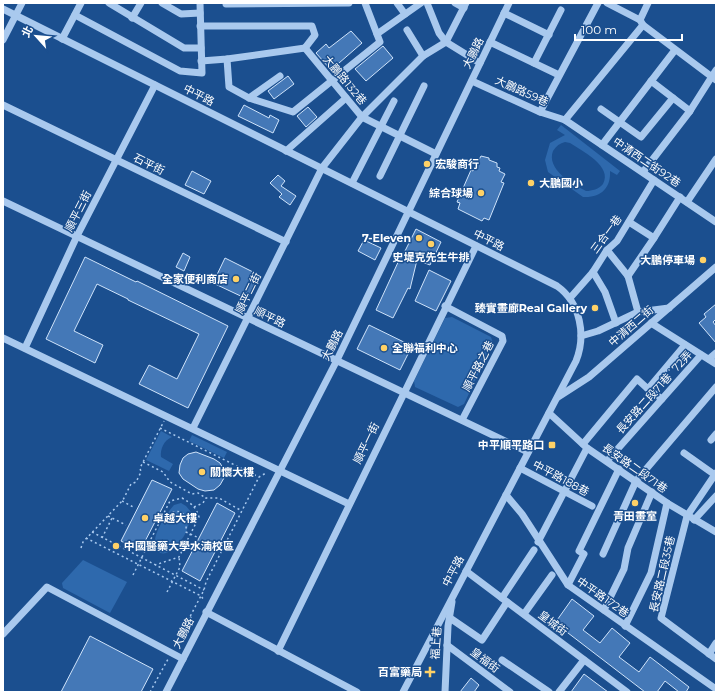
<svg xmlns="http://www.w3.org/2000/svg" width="719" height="695" viewBox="0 0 719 695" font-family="Montserrat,'Noto Sans TC',sans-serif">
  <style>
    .green { fill: #2e69ad; fill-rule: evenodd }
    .building { fill: #4478b7; stroke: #cfe3fa }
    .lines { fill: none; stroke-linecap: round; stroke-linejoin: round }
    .path { stroke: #a9c9ee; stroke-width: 1.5; stroke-dasharray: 2 3; stroke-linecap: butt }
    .minor { stroke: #a9c9ee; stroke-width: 7 }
    .poi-dot { fill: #ffd166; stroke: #1b4f8f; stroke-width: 1.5 }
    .labels { text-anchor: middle; stroke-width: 3; stroke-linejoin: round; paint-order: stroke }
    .street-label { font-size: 11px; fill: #fff; stroke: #1b4f8f }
    .poi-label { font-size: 11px; font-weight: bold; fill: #fff; stroke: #1b4f8f; text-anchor: end }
  </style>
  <rect width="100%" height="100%" fill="#1b4f8f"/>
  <g class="green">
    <path d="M 561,125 L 620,171 L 617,175 L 610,171 C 611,188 601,198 583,197 L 548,172 L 545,160 L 550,143 L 565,135 L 557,130 ZM 565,142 L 570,143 C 582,151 613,166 603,184 C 599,189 592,191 586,191 C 572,184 546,169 553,151 C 556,146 560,143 565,142 Z"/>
    <polygon points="452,317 491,337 493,343 464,404 458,407 415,387 414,381 445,318"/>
    <path d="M 161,431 L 172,437 C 164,440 160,449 161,457 L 173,464 L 169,471 L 146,460 Z"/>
    <polygon points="192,435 227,452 224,458 189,441"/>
    <path d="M 181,503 L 186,506 L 191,512 C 190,520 188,529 184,536 C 180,542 166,560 158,551 C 147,541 167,513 174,505 Z"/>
    <polygon points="83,560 127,582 110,613 63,588 62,583"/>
  </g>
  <g class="building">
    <polygon points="351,31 362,43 331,70 316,53 326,44 329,48"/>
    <polygon points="383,46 393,58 366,81 355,69"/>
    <polygon points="288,76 294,84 274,99 268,91"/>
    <polygon points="244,105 269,118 270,115 279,120 273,133 238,116"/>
    <polygon points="308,107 317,117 306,127 297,116"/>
    <polygon points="481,156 489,158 489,160 497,163 497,167 500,168 499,171 505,174 501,182 504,183 489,220 484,218 482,221 458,209 460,203 457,202 471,170 473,171"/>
    <polygon points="192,171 211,181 204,194 185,185"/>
    <polygon points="278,175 285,181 281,186 296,196 290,205 279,197 282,194 270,183"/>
    <polygon points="416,229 441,242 430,265 417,260 410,289 408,288 393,318 376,310 400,258 401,259"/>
    <polygon points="364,240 381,248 375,260 358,251"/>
    <polygon points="183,253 190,257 184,271 176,267"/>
    <polygon points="85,257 136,282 137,281 228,326 188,408 139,384 149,365 177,379 199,334 128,300 128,299 97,284 74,331 103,345 95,363 46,339"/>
    <polygon points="225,258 259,275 247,299 213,283"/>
    <polygon points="429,270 451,281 436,311 415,301"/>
    <polygon points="716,304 716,319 713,322 716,326 716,343 699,323 706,317 704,314"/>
    <polygon points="369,325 412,346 400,370 357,349"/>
    <polygon points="196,452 214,459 220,463 224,470 224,478 220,485 214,490 205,491 198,489 183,479 179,473 180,465 183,458 188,454"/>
    <polygon points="152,480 172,489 140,551 121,541"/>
    <polygon points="217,503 235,513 200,581 182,571"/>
    <polygon points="572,599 594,616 583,630 600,643 612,628 630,643 619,657 639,672 650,657 689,687 686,692 679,692 665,681 657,692 645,692 555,623"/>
    <polygon points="90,636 153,669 141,692 61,692"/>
    <polygon points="584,674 608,692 571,692"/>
    <polygon points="471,678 479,685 474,692 460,692"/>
  </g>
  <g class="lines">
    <g class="path">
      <polyline points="160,428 259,477 266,473"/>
      <polyline points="143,462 163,472 170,482 192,494 198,493 206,498"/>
      <polyline points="122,501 135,508"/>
      <polyline points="194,507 203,503 206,498 219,498 242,511"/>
      <polyline points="108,516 126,525"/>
      <path d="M 163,516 C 182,507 187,511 186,532 L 199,538"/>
      <polyline points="92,532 204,590"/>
      <polyline points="86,538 201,596 204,600"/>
      <polyline points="102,538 112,518"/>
      <polyline points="81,548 83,542 123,500 131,484 136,482 141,472 140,468 164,421"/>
      <polyline points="217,548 222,550"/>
      <path d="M 133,575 L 170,501 L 182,498 C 191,503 196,507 199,517 L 179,557 L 155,565"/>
      <polyline points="167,592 180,567 179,557"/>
      <polyline points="190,617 194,619"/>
      <polyline points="174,647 204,590 206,582 259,477"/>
      <polyline points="150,692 168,659"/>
    </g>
    <g class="minor">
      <polyline points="109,3 184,48 201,48"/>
      <polyline points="162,3 181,14 200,13"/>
      <polyline points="397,3 405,14"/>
      <polyline points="427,3 439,33 446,42 480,63"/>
      <polyline points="455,3 464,8"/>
      <polyline points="607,3 640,20 643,25 716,80"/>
      <polyline points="226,4 349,3"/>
      <path d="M 3,9 L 557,286 C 581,303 586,336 576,361 L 403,692"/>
      <polyline points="504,13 549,35"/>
      <polyline points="75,15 180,71 202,73 200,3"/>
      <polyline points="132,18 141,3"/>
      <polyline points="640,20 648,3"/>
      <polyline points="200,26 312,26 315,35 305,48"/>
      <polyline points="407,30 423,56 446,42 466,3"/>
      <polyline points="377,34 421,3"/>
      <polyline points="62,39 81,3"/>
      <polyline points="3,40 22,3"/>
      <polyline points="490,42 559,75"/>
      <polyline points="305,48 362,117 436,154"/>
      <polyline points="227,59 229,87 249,98 293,112 380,42 365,3"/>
      <polyline points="201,61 227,59 305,48"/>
      <polyline points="534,63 561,10"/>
      <polyline points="472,81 540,112 565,120 716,222"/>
      <polyline points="651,81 690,111"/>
      <polyline points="249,98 280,76"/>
      <polyline points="3,105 286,242"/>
      <polyline points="601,109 641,137 673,98"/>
      <polyline points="540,112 598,3"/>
      <polyline points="565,120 643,25"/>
      <polyline points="602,145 675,50"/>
      <polyline points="286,151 346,98"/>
      <polyline points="643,172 690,111 716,70"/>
      <polyline points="380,176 424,86"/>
      <polyline points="352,183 394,101"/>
      <polyline points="3,201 528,452"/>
      <polyline points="687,202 716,159"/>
      <polyline points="654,238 680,197"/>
      <polyline points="607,250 628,276 638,312"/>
      <polyline points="593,272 605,292 616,323"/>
      <polyline points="628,276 654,238 629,222"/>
      <polyline points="570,298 593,272 607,250 617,241 654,180"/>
      <polyline points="445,306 502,336 503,341 462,420"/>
      <polyline points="651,323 716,364"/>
      <polyline points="581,336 598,331 638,312 669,308"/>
      <polyline points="3,338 349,504"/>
      <polyline points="25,348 77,236 155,85"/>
      <polyline points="709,359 716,353"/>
      <polyline points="648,389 662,399"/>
      <polyline points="558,397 589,377 716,267"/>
      <polyline points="549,413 587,448 667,503 716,532"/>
      <polyline points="193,428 322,168 362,117 423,56"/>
      <polyline points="711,440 716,434"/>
      <polyline points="583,444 637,379 648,389 685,345"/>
      <polyline points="684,453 715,475"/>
      <polyline points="607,461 701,355"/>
      <polyline points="520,468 592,506"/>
      <polyline points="716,473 687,516 661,618 716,659"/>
      <polyline points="506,495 522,514 568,585 716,689"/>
      <polyline points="694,520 716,496"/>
      <polyline points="538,542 587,448"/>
      <polyline points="603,554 636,481 716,387"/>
      <polyline points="466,571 627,692"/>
      <polyline points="568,585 584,554 579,551 619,469"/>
      <polyline points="502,598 534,550"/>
      <polyline points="604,610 624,569 628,548 652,492"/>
      <polyline points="206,612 357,692"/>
      <polyline points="524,614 552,575"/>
      <polyline points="450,618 482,640 507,602"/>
      <polyline points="625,626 651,573 667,503"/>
      <polyline points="3,634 47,587 183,659"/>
      <polyline points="447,645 510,692"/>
      <polyline points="278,651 476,246"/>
      <polyline points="709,654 716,643"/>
      <polyline points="502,660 549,692"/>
      <polyline points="166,692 337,360 509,3"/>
      <polyline points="445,692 448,626 452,602"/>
      <polyline points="559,692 584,660"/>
    </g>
  </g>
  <g class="poi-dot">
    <circle cx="427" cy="164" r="4"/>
    <circle cx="531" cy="183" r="4"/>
    <circle cx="481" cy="193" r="4"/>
    <circle cx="419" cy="238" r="4"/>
    <circle cx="431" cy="244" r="4"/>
    <circle cx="703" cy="260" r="4"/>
    <circle cx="236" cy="279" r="4"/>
    <circle cx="595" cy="308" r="4"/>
    <circle cx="384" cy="348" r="4"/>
    <rect x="548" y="441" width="8" height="8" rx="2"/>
    <circle cx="202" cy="472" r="4"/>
    <circle cx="635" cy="503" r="4"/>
    <circle cx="145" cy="518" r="4"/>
    <circle cx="116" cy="546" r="4"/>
    <path d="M428 666h4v4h4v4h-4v4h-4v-4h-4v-4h4z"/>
  </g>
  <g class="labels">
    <g class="street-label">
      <text transform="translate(473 53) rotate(-64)" y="4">大鵬路</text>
      <text transform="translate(345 80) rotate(50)" y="4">大鵬路132巷</text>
      <text transform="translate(522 91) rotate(24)" y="4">大鵬路59巷</text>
      <text transform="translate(199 95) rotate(27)" y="4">中平路</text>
      <text transform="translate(647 162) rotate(34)" y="4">中清西二街92巷</text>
      <text transform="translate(149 164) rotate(26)" y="4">石平街</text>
      <text transform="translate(78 211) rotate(-63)" y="4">順平三街</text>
      <text transform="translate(606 234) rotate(-54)" y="4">三合一巷</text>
      <text transform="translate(489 240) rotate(27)" y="4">中平路</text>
      <text transform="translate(248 293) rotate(-64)" y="4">順平二街</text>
      <text transform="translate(270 317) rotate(26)" y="4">順平路</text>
      <text transform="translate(631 326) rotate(-41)" y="4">中清西二街</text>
      <text transform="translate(332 345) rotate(-63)" y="4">大鵬路</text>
      <text transform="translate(478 366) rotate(-63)" y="4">順平路之巷</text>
      <text transform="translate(654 392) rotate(-48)" y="4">長安路二段71巷˙72弄</text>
      <text transform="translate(366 443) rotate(-64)" y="4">順平一街</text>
      <text transform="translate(635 468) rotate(35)" y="4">長安路二段71巷</text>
      <text transform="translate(561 478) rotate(28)" y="4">中平路188巷</text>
      <text transform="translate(453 571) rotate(-62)" y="4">中平路</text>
      <text transform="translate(662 574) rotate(-77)" y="4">長安路二段35巷</text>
      <text transform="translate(603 597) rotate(35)" y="4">中平路172巷</text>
      <text transform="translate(553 623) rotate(37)" y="4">皇城街</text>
      <text transform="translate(183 633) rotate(-63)" y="4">大鵬路</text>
      <text transform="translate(436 643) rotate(-86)" y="4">福上巷</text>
      <text transform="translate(485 660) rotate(37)" y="4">皇福街</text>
    </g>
    <g class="poi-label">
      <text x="435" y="168" text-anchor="start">宏駿商行</text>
      <text x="539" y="187" text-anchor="start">大鵬國小</text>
      <text x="473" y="197">綜合球場</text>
      <text x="411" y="242">7-Eleven</text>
      <text x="431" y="261" text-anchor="middle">史堤克先生牛排</text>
      <text x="695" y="264">大鵬停車場</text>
      <text x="228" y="283">全家便利商店</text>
      <text x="587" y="312">臻實畫廊Real Gallery</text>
      <text x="392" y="352" text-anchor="start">全聯福利中心</text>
      <text x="544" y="449">中平順平路口</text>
      <text x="210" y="476" text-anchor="start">關懷大樓</text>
      <text x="635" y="520" text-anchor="middle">青田畫室</text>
      <text x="153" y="522" text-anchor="start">卓越大樓</text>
      <text x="124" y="550" text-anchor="start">中國醫藥大學水湳校區</text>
      <text x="422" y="676">百富藥局</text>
    </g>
  </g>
  <rect width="719" height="695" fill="none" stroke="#ffffff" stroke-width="8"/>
  <g transform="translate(36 36) rotate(297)" stroke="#1b4f8f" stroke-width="3" paint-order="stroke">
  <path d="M0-3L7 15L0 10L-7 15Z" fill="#ffffff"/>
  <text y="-6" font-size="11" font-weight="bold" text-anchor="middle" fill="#ffffff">北</text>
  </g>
  <path d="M575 34v6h107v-6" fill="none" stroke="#ffffff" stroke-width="2"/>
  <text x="581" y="34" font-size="12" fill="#ffffff" stroke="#1b4f8f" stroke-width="3" paint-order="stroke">100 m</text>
</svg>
